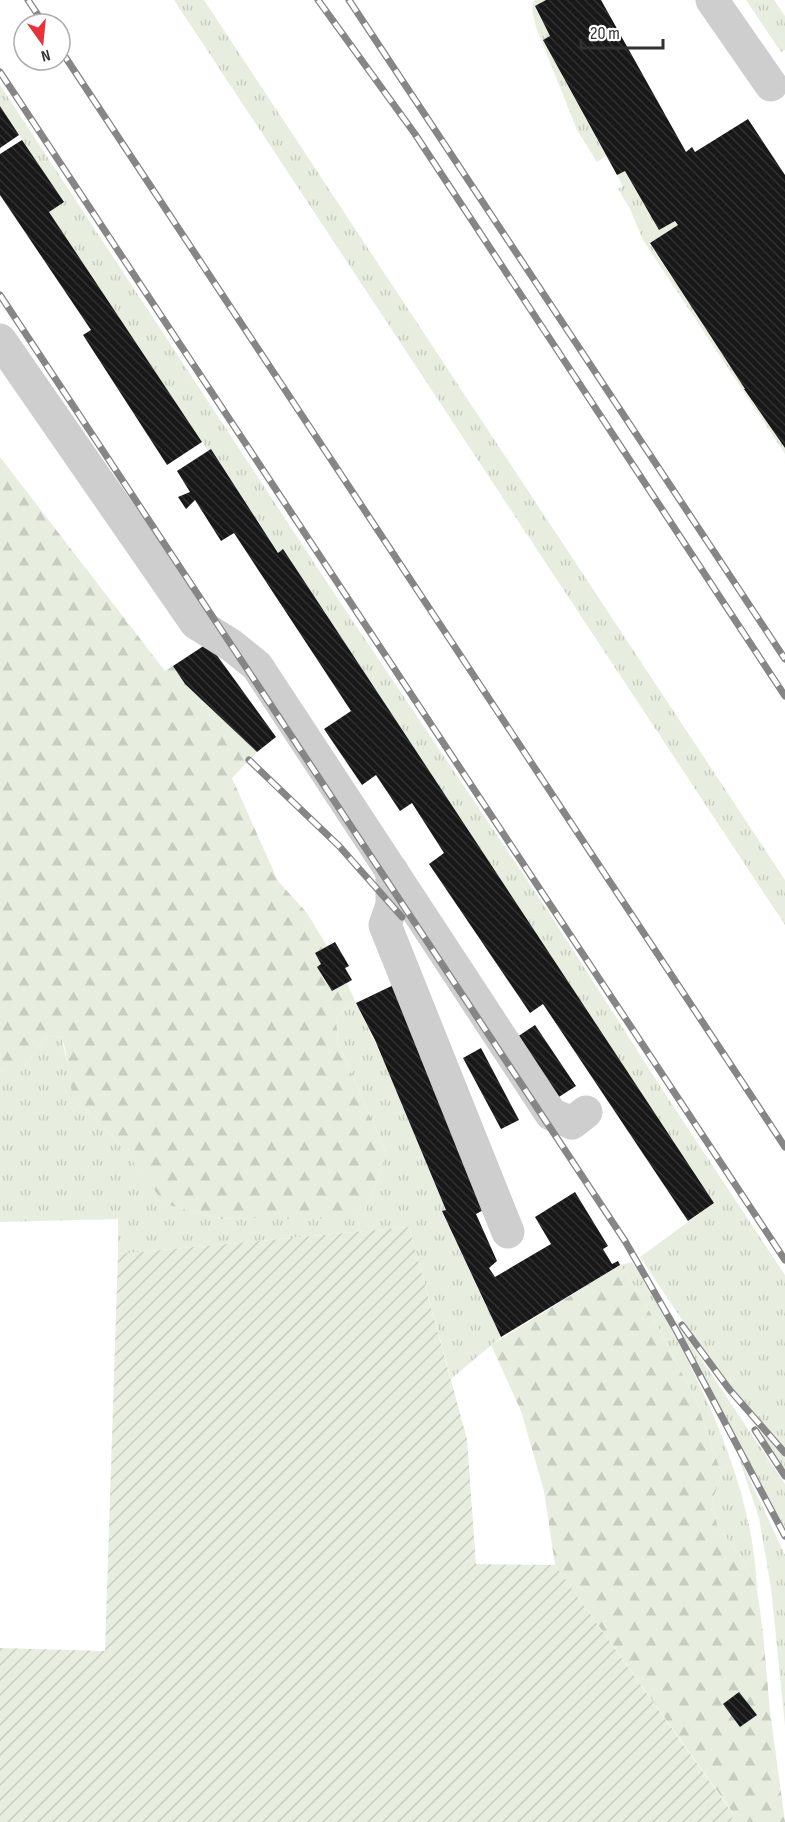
<svg xmlns="http://www.w3.org/2000/svg" width="785" height="1822" viewBox="0 0 785 1822" font-family="'Sofia Sans Condensed',sans-serif">
  <style>
    .grass { fill: url(#grass-tufts) }
    .forest { fill: url(#forest-firs) }
    .garden { fill: url(#garden-furrows) }
    .building { fill: url(#building-back-hatch) }
    .lines { fill: none; stroke-linecap: round; stroke-linejoin: round }
    .minor { stroke: #cecece; stroke-width: 33 }
    .rail-casing { stroke: #868686; stroke-width: 7 }
    .rail { stroke: #fff; stroke-width: 4.5; stroke-dasharray: 14; stroke-linecap: butt }
  </style>
  <defs>
    <pattern id="grass-tufts" width="24" height="20" patternUnits="userSpaceOnUse" patternTransform="scale(1.5)"><rect width="24" height="20" fill="#e7eedf"/><path d="M3 7l-1-3M5 7V3M7 7l1-3M15 17l-1-3M17 17v-4M19 17l1-3" fill="none" stroke="#c7cdc0"/></pattern>
    <pattern id="forest-firs" width="22" height="20" patternUnits="userSpaceOnUse" patternTransform="scale(1.5)"><rect width="22" height="20" fill="#e7eedf"/><path d="M5 1l3.5 6h-7zM16 11l3.5 6h-7z" fill="#c7cdc0"/></pattern>
    <pattern id="garden-furrows" width="10" height="10" patternUnits="userSpaceOnUse" patternTransform="scale(1.5)"><rect width="10" height="10" fill="#e7eedf"/><path d="M-1 1l2-2M0 10L10 0M9 11l2-2" fill="none" stroke="#c7cdc0"/></pattern>
    <pattern id="building-back-hatch" width="6" height="6" patternUnits="userSpaceOnUse" patternTransform="scale(1.5)"><rect width="6" height="6" fill="#181818"/><path d="M-1 5l2 2M0 0l6 6M5-1l2 2" fill="none" stroke="#313131"/></pattern>
  </defs>
  <rect width="100%" height="100%" fill="#fff"/>
  <g class="grass">
    <polygon points="174,0 204,0 785,880 785,925"/>
    <polygon points="534,0 546,0 535,7 550,36 543,40 606,156 597,162 577,130 536,27 532,10"/>
    <polygon points="746,0 774,0 785,16 785,50 781,52"/>
    <polygon points="0,85 338,599 548,911 660,1086 785,1275 785,1449 731,1387 680,1317 640,1257 714,1203 283,550 278,553 212,450 209,452 49,212 63,202 0,106"/>
    <polygon points="625,171 678,225 650,244 745,389 744,390 785,448 785,454 643,240 630,209 618,189 623,186 617,175"/>
    <polygon points="356,1003 381,1055 446,1210 442,1212 501,1337 451,1379 409,1227 118,1254 118,1219 0,1222 0,1070 4,1072 20,1072 48,1035 61,1037 77,1103 116,1139 166,1204 221,1219 364,1214 387,1155 338,1043 336,1019 347,1007"/>
    <path d="M 632,1262 C 690,1357 753,1476 757,1589 L 741,1557 L 717,1525 L 712,1501 L 722,1475 L 696,1400 L 643,1299 L 620,1265 Z"/>
    <polygon points="667,1308 785,1484 785,1528"/>
    <polygon points="755,1425 785,1458 785,1472"/>
    <polygon points="737,1452 785,1555 785,1726 771,1588 759,1518"/>
  </g>
  <g class="forest">
    <polygon points="0,457 165,671 173,666 185,684 257,752 232,778 278,881 307,913 327,946 315,953 321,964 318,967 332,991 347,983 356,1003 347,1007 336,1019 338,1043 387,1155 364,1214 316,1219 248,1218 221,1219 165,1204 116,1139 77,1103 72,1094 65,1048 61,1037 48,1035 20,1072 4,1072 0,1070"/>
    <polygon points="620,1265 643,1299 696,1400 722,1475 712,1501 717,1525 741,1557 757,1589 763,1633 770,1711 785,1822 731,1822 733,1813 555,1565 544,1491 521,1411 491,1345"/>
  </g>
  <polygon class="garden" points="409,1227 467,1439 476,1564 555,1565 733,1814 731,1822 0,1822 0,1648 105,1651 118,1254"/>
  <g class="building">
    <polygon points="546,0 601,0 686,152 692,147 695,152 748,119 785,175 785,448 744,389 745,389 650,243 678,225 675,221 659,230 625,171 617,175 543,40 550,36 535,6"/>
    <polygon points="0,106 19,135 0,148"/>
    <polygon points="22,140 64,202 49,212 202,442 167,465 83,335 91,330 0,195 0,154"/>
    <polygon points="211,449 278,553 283,549 714,1203 688,1221 543,1004 530,1013 429,864 444,853 412,803 400,811 376,775 362,785 324,729 351,711 234,533 221,541 195,500 186,509 178,497 190,492 177,471"/>
    <polygon points="208,643 276,737 257,752 185,684 173,666"/>
    <polygon points="335,942 349,966 345,968 352,980 332,991 317,967 321,964 315,953"/>
    <polygon points="402,981 489,1207 476,1214 497,1261 489,1268 495,1277 551,1244 535,1217 575,1192 608,1246 603,1249 612,1264 618,1261 620,1265 501,1337 442,1211 446,1210 375,1040 356,1003"/>
    <polygon points="535,1025 576,1086 551,1102 511,1041"/>
    <polygon points="481,1048 519,1120 501,1129 463,1058"/>
    <polygon points="739,1692 757,1715 740,1727 723,1704"/>
  </g>
  <g class="lines">
    <g class="minor">
      <polyline points="712,0 771,85"/>
      <polyline points="0,340 196,623 231,645 257,666 551,1114 572,1123 586,1112"/>
      <polyline points="392,871 392,905 385,925 508,1232"/>
    </g>
    <g class="rail-casing">
      <g id="rail">
        <polyline points="28,0 44,24"/>
        <polyline points="318,0 415,134 785,696"/>
        <polyline points="349,0 785,659"/>
        <polyline points="60,49 785,1147"/>
        <polyline points="0,72 785,1260"/>
        <polyline points="0,295 625,1241 676,1330 785,1536"/>
        <polyline points="249,760 339,846 402,917"/>
        <polyline points="682,1325 729,1389 785,1453"/>
        <polyline points="755,1430 785,1476"/>
      </g>
    </g>
    <use href="#rail" class="rail"/>
  </g>
  <g transform="translate(42 42) rotate(165)"><circle r="28" fill="#ffffff" stroke="#adadad" stroke-width="1.5"/>
  <path d="M0-4.5L10 22L0 15L-10 22Z" fill="#e93238"/>
  <text y="-9" font-size="16" font-weight="bold" text-anchor="middle" fill="#313131">N</text>
  </g>
  <path d="M581 39v9h82v-9" fill="none" stroke="#313131" stroke-width="3"/>
  <text x="590" y="39" font-size="18" fill="#313131" stroke="#ffffff" stroke-width="4.5" paint-order="stroke">20 m</text>
</svg>
